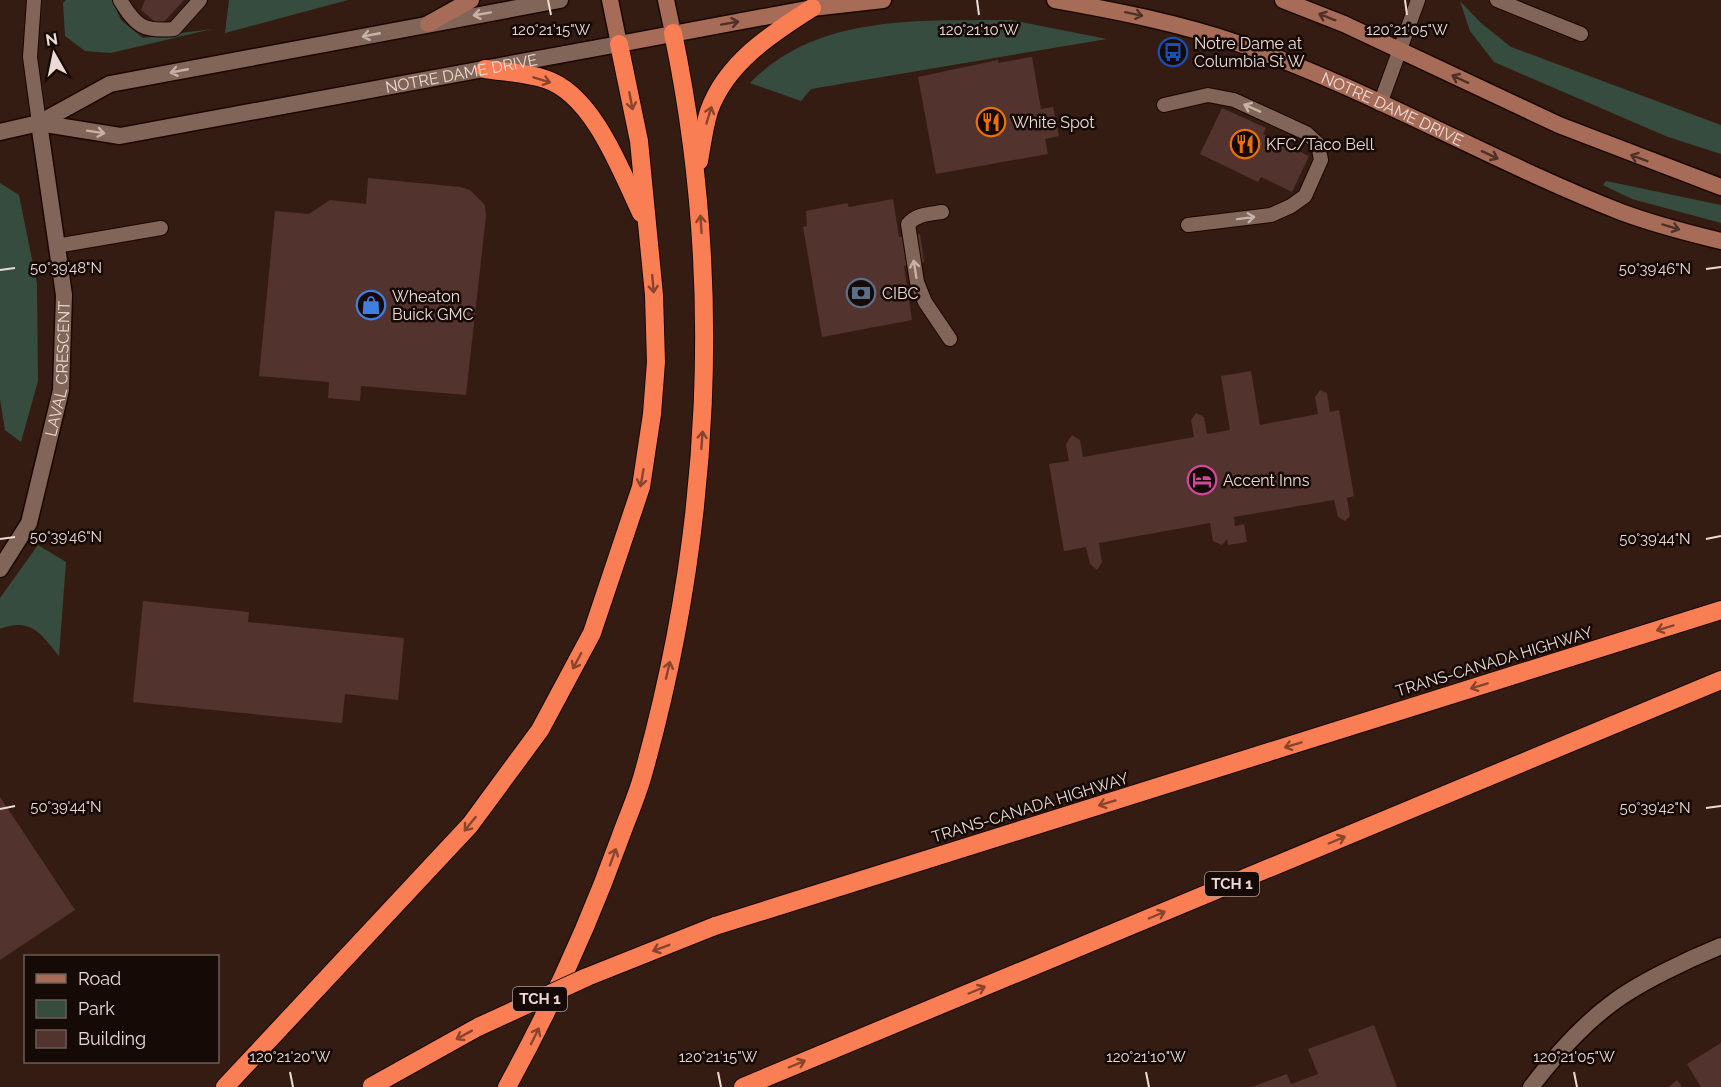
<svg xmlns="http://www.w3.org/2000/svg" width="1721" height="1087" viewBox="0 0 1721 1087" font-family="Raleway,sans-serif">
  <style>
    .green { fill: #364c3e }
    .building { fill: #53332d }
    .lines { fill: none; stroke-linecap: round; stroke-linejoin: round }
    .service-casing { stroke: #1b0601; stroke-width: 16 }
    .minor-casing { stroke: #1b0601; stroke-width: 19 }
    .tertiary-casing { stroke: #1b0601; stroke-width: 19 }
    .secondary-casing { stroke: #1b0601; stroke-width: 19 }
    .motorway-casing { stroke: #1b0601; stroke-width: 20 }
    .service { stroke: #826559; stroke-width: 14 }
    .minor { stroke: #826559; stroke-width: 16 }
    .tertiary { stroke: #826559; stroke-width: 16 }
    .secondary { stroke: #a66c58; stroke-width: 16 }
    .motorway { stroke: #fa7e54; stroke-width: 18 }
    .motorway-bridge-casing { stroke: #1b0601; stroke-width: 20; stroke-linecap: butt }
    .motorway-bridge { stroke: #fa7e54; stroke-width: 18 }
    .oneway { stroke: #c7b2a9 }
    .oneway2 { stroke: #4f3127 }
    .oneway3 { stroke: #88442d }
    .ticks { fill: none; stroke: #ecdbd4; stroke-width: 2 }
    .labels { text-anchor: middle; stroke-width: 5; stroke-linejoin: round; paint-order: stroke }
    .shield { fill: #150a06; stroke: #ac9c96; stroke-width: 1.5 }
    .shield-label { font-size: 15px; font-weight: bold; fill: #ecdbd4 }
    .poi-label { font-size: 16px; fill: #ecdbd4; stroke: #150a06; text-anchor: start }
    .street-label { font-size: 16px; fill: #ecdbd4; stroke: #150a06 }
    .ticks-label { font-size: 15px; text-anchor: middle; fill: #ecdbd4; stroke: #150a06; stroke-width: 5; stroke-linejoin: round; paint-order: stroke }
  </style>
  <rect width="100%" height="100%" fill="#351c12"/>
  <g class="green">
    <polygon points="66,0 112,0 121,20 143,38 212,29 111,53 85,51 65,36 63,3"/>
    <polygon points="229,0 348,0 225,33"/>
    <polygon points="1460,1 1481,23 1511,47 1721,125 1721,154 1668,137 1494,62 1470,31"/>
    <path d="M 1011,20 L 1107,39 L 811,89 L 801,101 L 750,83 C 818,13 921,21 1011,20 Z"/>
    <polygon points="1606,181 1721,205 1721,223 1632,199 1603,185"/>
    <polygon points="0,183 19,195 37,284 38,381 21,442 5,430 0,399"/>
    <path d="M 38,545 L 66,562 L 59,656 C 41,634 31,617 0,629 L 0,598 Z"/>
  </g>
  <g class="building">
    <polygon points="145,0 184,0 160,26 141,10"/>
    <polygon points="1032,57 1041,109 1053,107 1059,136 1045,139 1048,154 936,174 918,77 998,60 998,63"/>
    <polygon points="1222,108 1266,128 1263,134 1309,156 1292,192 1261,177 1258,182 1200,154"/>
    <polygon points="368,178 460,187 470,190 485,205 486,216 466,395 361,386 360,401 328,398 329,382 259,376 275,211 309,214 330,200 366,204"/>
    <polygon points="893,199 899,237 920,234 924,262 904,266 912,320 822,337 803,227 807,226 806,211 847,203 849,207"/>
    <polygon points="1251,371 1260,425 1318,414 1315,397 1320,390 1327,393 1330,412 1339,410 1354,496 1347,498 1350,516 1345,521 1338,517 1334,500 1234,517 1235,526 1244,524 1247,542 1228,545 1227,539 1222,545 1213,541 1210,523 1099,543 1102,562 1097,570 1090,564 1086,547 1064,551 1049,464 1069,461 1066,444 1072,435 1080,440 1083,457 1194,437 1191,420 1196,413 1204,417 1207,434 1230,430 1221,376"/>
    <polygon points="143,601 249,612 248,622 404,638 398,700 345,694 342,723 133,702"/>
    <polygon points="0,797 75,910 0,960"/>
    <polygon points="1374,1025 1397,1087 1252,1087 1287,1074 1291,1084 1318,1074 1308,1049"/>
    <polygon points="1721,1043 1721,1087 1701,1087 1687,1064"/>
    <polygon points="1677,1080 1682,1087 1669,1087"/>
  </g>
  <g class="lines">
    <g class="service-casing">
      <g id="service">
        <polyline points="34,0 30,57 39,123"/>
        <path d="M 120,0 C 136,26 143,32 174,29 L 200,0"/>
        <polyline points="1497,0 1581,34"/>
        <polyline points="1380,104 1418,0"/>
        <polyline points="1164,105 1208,95 1234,100 1306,133 1318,144 1321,160 1305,196 1291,206 1271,215 1188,225"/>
        <path d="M 942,212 C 929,214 917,214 908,224 L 917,282 L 925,302 L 950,339"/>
        <polyline points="56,246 161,228"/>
      </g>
    </g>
    <g class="minor-casing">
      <g id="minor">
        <path id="s1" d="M 0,569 L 29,523 L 61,390 L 64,295 L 39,123"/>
        <path d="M 1531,1087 C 1554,1057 1580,1027 1611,1004 C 1638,983 1689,959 1721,946"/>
      </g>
    </g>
    <g class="tertiary-casing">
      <g id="tertiary">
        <path id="s2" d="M 39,123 L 120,136 L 619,44"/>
        <polyline points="0,132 39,123 110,84 560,0"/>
      </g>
    </g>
    <g class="secondary-casing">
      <g id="secondary">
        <polyline points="610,0 619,44 812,8 883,0"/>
        <polyline points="666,0 673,33"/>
        <path id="s3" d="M 1055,0 C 1117,11 1178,23 1237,43 C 1369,89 1491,161 1621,212 C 1653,224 1688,233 1721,241"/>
        <polyline points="1283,0 1344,24 1559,125 1721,187"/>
        <polyline points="428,24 471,0"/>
      </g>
    </g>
    <g class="motorway-casing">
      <g id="motorway">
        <path d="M 485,69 C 505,72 527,73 545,79 C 593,94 621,171 641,213"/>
        <path d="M 699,161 C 702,145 704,127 709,111 C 726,63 771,34 812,8"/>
        <polyline points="715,926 1721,610"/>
        <polyline points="225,1087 470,825 540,730 592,633 641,487 652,414 656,362 654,295 639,141 619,44"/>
        <path d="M 507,1087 C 551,1007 589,924 620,838 C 628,816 638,794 644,771 C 711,530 724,278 673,33"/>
        <polyline points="743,1087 1721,680"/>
      </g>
    </g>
    <use href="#service" class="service"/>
    <use href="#minor" class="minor"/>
    <use href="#tertiary" class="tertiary"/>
    <use href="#secondary" class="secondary"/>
    <use href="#motorway" class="motorway"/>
    <g class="motorway-bridge-casing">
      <polyline id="motorway-bridge" points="372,1086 478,1027 587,977 715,926"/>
    </g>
    <use href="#motorway-bridge" class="motorway-bridge"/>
  </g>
  <defs><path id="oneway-shaft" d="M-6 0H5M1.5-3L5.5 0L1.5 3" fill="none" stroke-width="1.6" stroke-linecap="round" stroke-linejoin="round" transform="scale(1.5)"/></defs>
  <g class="oneway">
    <use href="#oneway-shaft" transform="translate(482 14) rotate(170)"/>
    <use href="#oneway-shaft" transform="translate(371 35) rotate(169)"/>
    <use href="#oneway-shaft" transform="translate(179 71) rotate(169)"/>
    <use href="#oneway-shaft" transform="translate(1252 108) rotate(-156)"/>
    <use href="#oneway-shaft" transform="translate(96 132) rotate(9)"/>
    <use href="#oneway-shaft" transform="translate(1246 218) rotate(-7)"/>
    <use href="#oneway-shaft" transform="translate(915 269) rotate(-99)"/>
  </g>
  <g class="oneway2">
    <use href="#oneway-shaft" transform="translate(1134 14) rotate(12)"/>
    <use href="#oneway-shaft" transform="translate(1327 17) rotate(-158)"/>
    <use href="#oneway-shaft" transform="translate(730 23) rotate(-10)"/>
    <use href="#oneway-shaft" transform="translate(1460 79) rotate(-155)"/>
    <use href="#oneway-shaft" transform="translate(1490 155) rotate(25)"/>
    <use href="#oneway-shaft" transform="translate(1639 158) rotate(-159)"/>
    <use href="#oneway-shaft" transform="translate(1671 227) rotate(17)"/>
  </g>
  <g class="oneway3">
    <use href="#oneway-shaft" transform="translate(542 80) rotate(17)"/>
    <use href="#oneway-shaft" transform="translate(631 101) rotate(79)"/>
    <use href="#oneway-shaft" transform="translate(709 115) rotate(-73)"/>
    <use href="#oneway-shaft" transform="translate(701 224) rotate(-94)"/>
    <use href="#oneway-shaft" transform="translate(653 284) rotate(85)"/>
    <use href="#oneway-shaft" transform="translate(702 440) rotate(-86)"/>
    <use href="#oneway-shaft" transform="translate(642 478) rotate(100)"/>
    <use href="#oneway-shaft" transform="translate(1665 628) rotate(163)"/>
    <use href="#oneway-shaft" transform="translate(577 661) rotate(118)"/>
    <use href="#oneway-shaft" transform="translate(668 670) rotate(-77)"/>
    <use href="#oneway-shaft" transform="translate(1479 686) rotate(163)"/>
    <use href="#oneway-shaft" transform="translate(1293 745) rotate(163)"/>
    <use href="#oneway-shaft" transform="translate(1107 803) rotate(163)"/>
    <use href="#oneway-shaft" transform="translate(470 824) rotate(129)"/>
    <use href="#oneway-shaft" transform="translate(1337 840) rotate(-23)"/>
    <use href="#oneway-shaft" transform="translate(613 857) rotate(-70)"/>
    <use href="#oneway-shaft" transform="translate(1157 915) rotate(-23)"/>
    <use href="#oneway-shaft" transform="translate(661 948) rotate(159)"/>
    <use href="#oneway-shaft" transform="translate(977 990) rotate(-23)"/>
    <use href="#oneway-shaft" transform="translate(464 1035) rotate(151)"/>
    <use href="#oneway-shaft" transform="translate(535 1036) rotate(-64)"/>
    <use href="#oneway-shaft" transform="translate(797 1064) rotate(-23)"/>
  </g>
  <path class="ticks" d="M 548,0 L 551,15M 977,0 L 979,15M 1405,0 L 1407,15M 1706,269 L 1721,267M 0,270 L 15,268M 0,539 L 15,537M 1706,539 L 1721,536M 1706,808 L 1721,806M 0,809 L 15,806M 290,1072 L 293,1087M 718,1072 L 721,1087M 1146,1072 L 1149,1087M 1574,1072 L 1577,1087"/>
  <defs>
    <g id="bus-ring" transform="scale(1.5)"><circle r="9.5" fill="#150a06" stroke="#1a4fb4" stroke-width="1.5"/><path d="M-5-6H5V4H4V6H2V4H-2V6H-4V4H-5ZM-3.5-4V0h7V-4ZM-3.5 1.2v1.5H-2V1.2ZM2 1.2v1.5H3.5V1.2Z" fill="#1a4fb4"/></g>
    <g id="restaurant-ring" transform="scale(1.5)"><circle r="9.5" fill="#150a06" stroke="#e8710a" stroke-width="1.5"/><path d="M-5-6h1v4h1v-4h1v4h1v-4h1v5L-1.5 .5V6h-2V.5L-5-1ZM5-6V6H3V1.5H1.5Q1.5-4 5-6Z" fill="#e8710a"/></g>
    <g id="bank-ring" transform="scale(1.5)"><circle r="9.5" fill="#150a06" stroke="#5c6f8a" stroke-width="1.5"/><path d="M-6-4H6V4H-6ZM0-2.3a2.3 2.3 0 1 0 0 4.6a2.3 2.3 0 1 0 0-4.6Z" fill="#5c6f8a"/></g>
    <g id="shop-ring" transform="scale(1.5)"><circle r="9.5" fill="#150a06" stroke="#3f7fe0" stroke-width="1.5"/><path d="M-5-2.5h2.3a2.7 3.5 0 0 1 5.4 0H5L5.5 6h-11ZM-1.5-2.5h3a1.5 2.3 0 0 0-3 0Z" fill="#3f7fe0"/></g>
    <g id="hotel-ring" transform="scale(1.5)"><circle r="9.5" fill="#150a06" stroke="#d1479c" stroke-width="1.5"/><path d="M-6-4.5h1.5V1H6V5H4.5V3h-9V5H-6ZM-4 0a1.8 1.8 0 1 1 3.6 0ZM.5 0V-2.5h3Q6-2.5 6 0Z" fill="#d1479c"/></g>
  </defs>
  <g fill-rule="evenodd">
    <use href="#bus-ring" x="1173" y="52"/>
    <use href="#restaurant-ring" x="991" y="122"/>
    <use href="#restaurant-ring" x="1245" y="144"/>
    <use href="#bank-ring" x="861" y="293"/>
    <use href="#shop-ring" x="371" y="305"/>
    <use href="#hotel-ring" x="1202" y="480"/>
  </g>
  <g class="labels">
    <g class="shield">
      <rect x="1205" y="872" width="54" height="24" rx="4.5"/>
      <rect x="513" y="987" width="54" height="24" rx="4.5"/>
    </g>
    <g class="shield-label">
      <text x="1232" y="889">TCH 1</text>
      <text x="540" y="1004">TCH 1</text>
    </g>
    <g class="poi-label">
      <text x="1194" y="49">Notre Dame at<tspan x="1194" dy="18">Columbia St W</tspan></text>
      <text x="1012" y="128">White Spot</text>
      <text x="1266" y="150">KFC/Taco Bell</text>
      <text x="882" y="299">CIBC</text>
      <text x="392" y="302">Wheaton<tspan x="392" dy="18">Buick GMC</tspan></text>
      <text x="1223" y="486">Accent Inns</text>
    </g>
    <g class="street-label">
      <text dy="6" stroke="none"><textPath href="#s2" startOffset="429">NOTRE DAME DRIVE</textPath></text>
      <text dy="6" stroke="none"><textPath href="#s3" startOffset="356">NOTRE DAME DRIVE</textPath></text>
      <text dy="6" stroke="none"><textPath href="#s1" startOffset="212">LAVAL CRESCENT</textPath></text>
      <text transform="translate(1494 661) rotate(-17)" y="6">TRANS-CANADA HIGHWAY</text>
      <text transform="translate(1030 807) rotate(-17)" y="6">TRANS-CANADA HIGHWAY</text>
    </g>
  </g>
  <g class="ticks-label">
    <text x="551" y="35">120°21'15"W</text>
    <text x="979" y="35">120°21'10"W</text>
    <text x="1407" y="35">120°21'05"W</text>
    <text x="66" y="273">50°39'48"N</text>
    <text x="1655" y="274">50°39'46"N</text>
    <text x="66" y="542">50°39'46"N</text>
    <text x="1655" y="544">50°39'44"N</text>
    <text x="66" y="812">50°39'44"N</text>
    <text x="1655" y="813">50°39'42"N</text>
    <text x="290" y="1062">120°21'20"W</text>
    <text x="718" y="1062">120°21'15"W</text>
    <text x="1146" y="1062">120°21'10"W</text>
    <text x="1574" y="1062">120°21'05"W</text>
  </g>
  <rect x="24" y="955" width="195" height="108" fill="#150a06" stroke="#6b5e58" stroke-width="1.5"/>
  <rect x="36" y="974" width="30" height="9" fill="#a66c58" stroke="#6b5e58" stroke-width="1.5"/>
  <text x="78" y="985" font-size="18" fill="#ecdbd4">Road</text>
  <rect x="36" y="1000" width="30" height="18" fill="#364c3e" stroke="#6b5e58" stroke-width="1.5"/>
  <text x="78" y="1015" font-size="18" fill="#ecdbd4">Park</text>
  <rect x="36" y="1030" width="30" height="18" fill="#53332d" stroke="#6b5e58" stroke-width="1.5"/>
  <text x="78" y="1045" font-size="18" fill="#ecdbd4">Building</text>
  <g transform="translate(54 54) rotate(351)" stroke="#150a06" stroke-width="4.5" paint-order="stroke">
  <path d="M0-4.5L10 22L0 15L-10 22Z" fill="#ecdbd4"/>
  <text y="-9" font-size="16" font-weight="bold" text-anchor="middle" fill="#ecdbd4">N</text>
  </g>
</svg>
